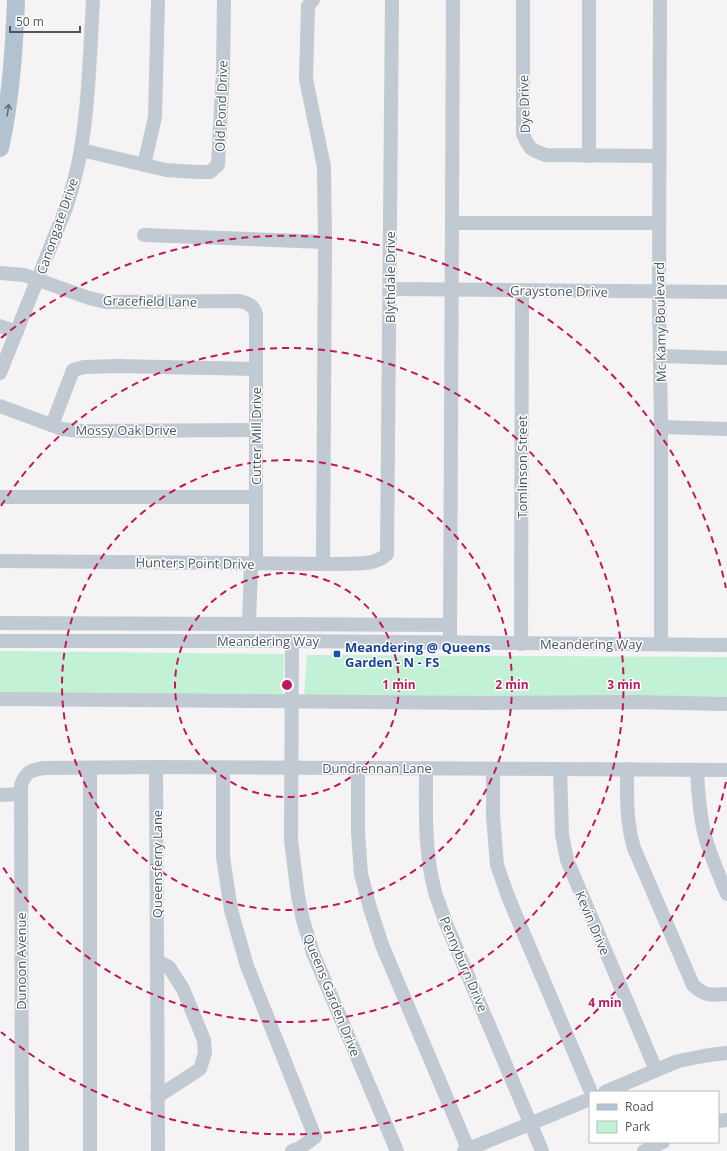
<svg xmlns="http://www.w3.org/2000/svg" width="727" height="1151" viewBox="0 0 727 1151" font-family="'Open Sans',sans-serif">
  <style>
    .green { fill: #c3f1d5 }
    .lines { fill: none; stroke-linecap: round; stroke-linejoin: round }
    .minor { stroke: #c1cad2; stroke-width: 14 }
    .major { stroke: #b3c2d1; stroke-width: 18 }
    .oneway { stroke: #64717d }
    .ring { fill: none; stroke: #c2185b; stroke-width: 2; stroke-dasharray: 7 5 }
    .transit-dot { fill: #1a4fb4; stroke: #fff; stroke-width: 1.5 }
    .labels { text-anchor: middle; stroke-width: 3; stroke-linejoin: round; paint-order: stroke }
    .street-label { font-size: 13px; fill: #4a5661; stroke: #fff }
    .transit-label { font-size: 13px; font-weight: bold; fill: #164399; stroke: #fff; text-anchor: start }
    .centre { fill: #c2185b; stroke: #fff; stroke-width: 2 }
    .ring-label { font-size: 12px; text-anchor: middle; font-weight: bold; fill: #c2185b; stroke: #fff; stroke-width: 3; stroke-linejoin: round; paint-order: stroke }
  </style>
  <rect width="100%" height="100%" fill="#f5f3f3"/>
  <g class="green">
    <polygon points="0,651 284,654 283,697 0,695"/>
    <polygon points="307,655 727,657 727,698 304,697"/>
  </g>
  <g class="lines">
    <g class="minor">
      <path d="M 523,0 L 523,134 C 529,149 531,150 546,155 L 659,156"/>
      <polyline points="660,0 659,292 661,427 661,644"/>
      <polyline points="81,150 166,170 197,172 210,172 218,165 223,71 224,0"/>
      <polyline points="589,156 589,0"/>
      <polyline points="144,165 155,117 158,0"/>
      <polyline points="453,223 659,223"/>
      <polyline points="144,235 325,242 324,167 306,79 308,6 313,0"/>
      <path d="M 0,273 L 24,275 L 89,298 L 106,302 L 239,301 C 248,303 254,305 256,315 L 256,564"/>
      <polyline points="390,289 727,292"/>
      <polyline points="0,326 17,332"/>
      <polyline points="660,356 727,358"/>
      <path d="M 0,373 L 66,208 C 72,189 78,169 81,149 C 89,100 90,50 93,0"/>
      <polyline points="0,406 62,429 82,431 256,430"/>
      <polyline points="52,425 73,370 84,367 117,366 256,369"/>
      <polyline points="661,427 727,429"/>
      <polyline points="0,497 256,497"/>
      <path d="M 0,561 L 338,564 C 355,563 375,566 387,554 L 392,0"/>
      <polyline points="323,564 325,242"/>
      <polyline points="0,623 249,624 251,564"/>
      <polyline points="249,624 450,625"/>
      <polyline points="0,641 292,641 727,645"/>
      <polyline points="292,641 291,840 298,896 303,920 313,953 397,1151"/>
      <polyline points="450,643 453,0"/>
      <polyline points="521,644 522,291"/>
      <polyline points="0,699 483,703 636,702 727,704"/>
      <polyline points="156,767 158,1151"/>
      <polyline points="90,768 90,1151"/>
      <polyline points="223,768 223,857 231,910 247,966 315,1137 300,1148 292,1151"/>
      <polyline points="358,768 358,833 361,874 370,908 382,945 469,1151"/>
      <path d="M 426,768 C 426,810 424,851 435,892 C 438,902 442,911 445,921 L 542,1151"/>
      <polyline points="493,769 493,816 497,865 509,899 591,1092"/>
      <polyline points="560,769 562,834 567,860 656,1070"/>
      <path d="M 627,769 C 627,796 626,822 634,848 L 693,985 C 706,997 711,995 727,994"/>
      <path d="M 697,770 C 698,791 699,811 704,832 C 709,853 718,873 727,894"/>
      <polyline points="0,795 21,794"/>
      <polyline points="157,961 169,967 183,989 204,1040 205,1053 200,1069 157,1097"/>
      <polyline points="605,1092 678,1061 709,1055 727,1053"/>
      <polyline points="718,1121 727,1120"/>
      <path d="M 22,1151 L 21,785 C 26,772 30,770 44,768 L 156,767 L 727,770"/>
      <polyline points="464,1151 590,1099"/>
      <polyline points="644,1151 663,1142"/>
    </g>
    <path class="major" d="M 0,148 C 11,99 14,50 16,0"/>
  </g>
  <defs><path id="oneway-shaft" d="M-6 0H5M1.5-3L5.5 0L1.5 3" fill="none" stroke-width="1.6" stroke-linecap="round" stroke-linejoin="round"/></defs>
  <use class="oneway" href="#oneway-shaft" transform="translate(8 110) rotate(-82)"/>
  <g class="ring">
    <circle cx="287" cy="685" r="112"/>
    <circle cx="287" cy="685" r="225"/>
    <path d="M1 506A337 337 0 1 1 1 864"/>
    <path d="M726 782A450 450 0 0 1 1 1032M1 338A450 450 0 0 1 726 588"/>
  </g>
  <rect class="transit-dot" x="333" y="650" width="8" height="8" rx="2"/>
  <g class="labels">
    <g class="street-label">
      <text transform="translate(524 104) rotate(-92)" y="5">Dye Drive</text>
      <text transform="translate(221 106) rotate(-88)" y="5">Old Pond Drive</text>
      <text transform="translate(57 226) rotate(-71)" y="5">Canongate Drive</text>
      <text transform="translate(390 277) rotate(-90)" y="5">Blythdale Drive</text>
      <text transform="translate(559 291) rotate(1)" y="5">Graystone Drive</text>
      <text transform="translate(150 301) rotate(1)" y="5">Gracefield Lane</text>
      <text transform="translate(660 322) rotate(-91)" y="5">Mc Kamy Boulevard</text>
      <text x="126" y="435">Mossy Oak Drive</text>
      <text transform="translate(256 436) rotate(-90)" y="5">Cutter Mill Drive</text>
      <text transform="translate(522 467) rotate(-90)" y="5">Tomlinson Street</text>
      <text transform="translate(195 563) rotate(1)" y="5">Hunters Point Drive</text>
      <text x="268" y="646">Meandering Way</text>
      <text x="591" y="649">Meandering Way</text>
      <text x="377" y="773">Dundrennan Lane</text>
      <text transform="translate(157 864) rotate(-90)" y="5">Queensferry Lane</text>
      <text transform="translate(593 923) rotate(67)" y="5">Kevin Drive</text>
      <text transform="translate(21 961) rotate(-90)" y="5">Dunoon Avenue</text>
      <text transform="translate(464 964) rotate(67)" y="5">Pennyburn Drive</text>
      <text transform="translate(332 995) rotate(68)" y="5">Queens Garden Drive</text>
    </g>
    <g class="transit-label">
      <text x="345" y="652">Meandering @ Queens<tspan x="345" dy="15">Garden - N - FS</tspan></text>
    </g>
  </g>
  <circle cx="287" cy="685" r="6" class="centre"/>
  <g class="ring-label">
    <text x="399" y="689">1 min</text>
    <text x="512" y="689">2 min</text>
    <text x="624" y="689">3 min</text>
    <text x="605" y="1007">4 min</text>
  </g>
  <rect x="589" y="1091" width="130" height="52" fill="#ffffff" stroke="#b7bbc0"/>
  <rect x="597" y="1104" width="20" height="6" fill="#b3c2d1" stroke="#b7bbc0"/>
  <text x="625" y="1111" font-size="12" fill="#4a5661">Road</text>
  <rect x="597" y="1121" width="20" height="12" fill="#c3f1d5" stroke="#b7bbc0"/>
  <text x="625" y="1131" font-size="12" fill="#4a5661">Park</text>
  <path d="M10 26v6h70v-6" fill="none" stroke="#4a5661" stroke-width="2"/>
  <text x="16" y="26" font-size="12" fill="#4a5661" stroke="#ffffff" stroke-width="3" paint-order="stroke">50 m</text>
</svg>
